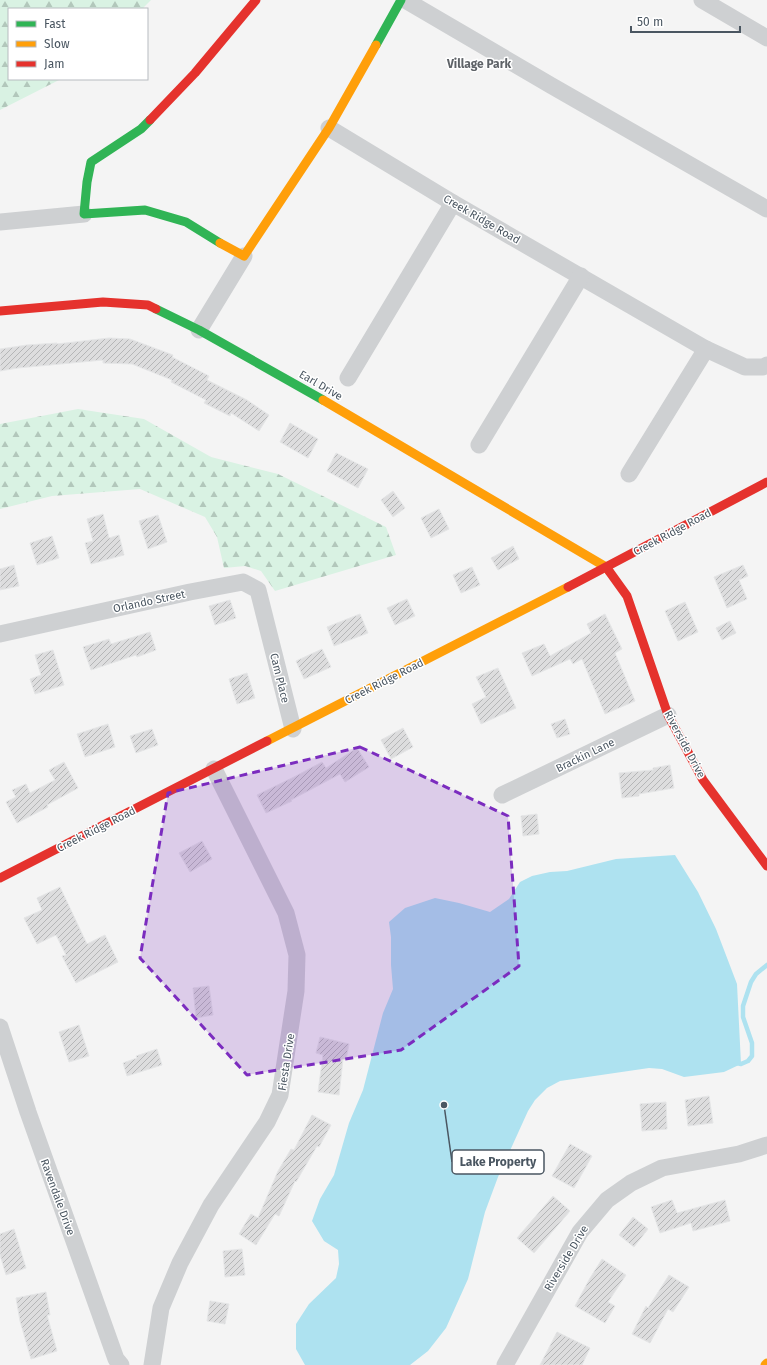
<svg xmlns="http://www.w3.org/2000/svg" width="767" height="1365" viewBox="0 0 767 1365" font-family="'Fira Sans',sans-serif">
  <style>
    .forest { fill: url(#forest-firs) }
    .water { fill: #aee2f0 }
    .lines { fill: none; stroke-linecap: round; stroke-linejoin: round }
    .stream { stroke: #aee2f0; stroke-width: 4.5 }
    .building { fill: url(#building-hatch); stroke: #e5e6e7 }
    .street { stroke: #ced0d2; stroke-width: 17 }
    .fast { stroke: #30b455; stroke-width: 9 }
    .slow { stroke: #ff9f0a; stroke-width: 9 }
    .jam { stroke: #e5322d; stroke-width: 9 }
    .marked { fill: #7b2cbf; fill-opacity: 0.2; stroke: #7b2cbf; stroke-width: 3; stroke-dasharray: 8 5; stroke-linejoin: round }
    .labels { text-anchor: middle; stroke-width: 3; stroke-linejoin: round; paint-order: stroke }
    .street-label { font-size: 11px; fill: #4a5661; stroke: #fff }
    .neighbourhood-label { font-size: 12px; font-weight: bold; fill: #5f6368; stroke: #fff }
    .leader { fill: none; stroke: #4a5661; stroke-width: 1.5 }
    .callout-dot { fill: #4a5661; stroke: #fff; stroke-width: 1.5 }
    .callout { fill: #fff; stroke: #4a5661; stroke-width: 1.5 }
    .callout-label { font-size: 12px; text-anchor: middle; font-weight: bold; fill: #4a5661 }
  </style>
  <defs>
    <pattern id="forest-firs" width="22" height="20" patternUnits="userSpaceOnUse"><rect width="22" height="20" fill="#d9f2e3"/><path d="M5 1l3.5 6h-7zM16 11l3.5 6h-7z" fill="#b2c7bb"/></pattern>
    <pattern id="building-hatch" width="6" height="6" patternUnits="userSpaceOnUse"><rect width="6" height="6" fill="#ddddde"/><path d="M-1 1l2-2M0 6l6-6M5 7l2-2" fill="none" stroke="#b5b6b7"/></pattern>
  </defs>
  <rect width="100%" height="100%" fill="#f4f4f4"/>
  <g class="forest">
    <polygon points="0,0 151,0 142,9 9,9 9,79 61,79 0,110"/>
    <polygon points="78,409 144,419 211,457 278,474 386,527 396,555 275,591 261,571 245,566 224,568 217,537 205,517 140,489 52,496 0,509 0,424"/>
  </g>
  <polygon class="water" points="675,855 698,892 716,929 737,984 741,1064 724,1072 684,1077 662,1069 649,1068 560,1081 547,1088 535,1100 528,1111 498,1177 485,1212 468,1279 446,1328 428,1351 410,1365 305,1365 296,1349 296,1324 309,1304 336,1278 339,1264 338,1250 324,1241 312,1221 320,1199 334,1175 349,1123 363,1090 383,1013 393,989 391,965 391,937 389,922 405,908 435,898 459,903 490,912 509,899 520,882 532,876 550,872 567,871 616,859"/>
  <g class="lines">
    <polyline class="stream" points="737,1063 741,1064 748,1061 752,1056 752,1043 743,1017 743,1006 751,982 756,974 767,965"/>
  </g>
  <g class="building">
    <polygon points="109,338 130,339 173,355 172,357 209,376 207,380 247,400 269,415 259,431 231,413 230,416 204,403 206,400 171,382 172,380 132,364 103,363 103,360 18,368 0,371 0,349 27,345 57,343 57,344"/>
    <polygon points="290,423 318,439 308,458 280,442"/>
    <polygon points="336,453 368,469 358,488 327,471"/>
    <polygon points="393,491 405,508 393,517 381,500"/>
    <polygon points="439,509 449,529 431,538 421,518"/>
    <polygon points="103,514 109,538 119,535 124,555 91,564 85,543 93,541 87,519"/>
    <polygon points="158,515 167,542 148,549 139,521"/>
    <polygon points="52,536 59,558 37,565 30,543"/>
    <polygon points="513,546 519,559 498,570 491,558"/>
    <polygon points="14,565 19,586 0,590 0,569"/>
    <polygon points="743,565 748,576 739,580 747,599 727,608 714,577"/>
    <polygon points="472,567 480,585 461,593 453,575"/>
    <polygon points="407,599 415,616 395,625 387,608"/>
    <polygon points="230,600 236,618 215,625 209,606"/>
    <polygon points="685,602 698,632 678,641 665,611"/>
    <polygon points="360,614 368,633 334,646 327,627"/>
    <polygon points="605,614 622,649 615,653 635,701 605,714 582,659 573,664 570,659 532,676 522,653 544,644 550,656 591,633 587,624"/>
    <polygon points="730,621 736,633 722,640 716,628"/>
    <polygon points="150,632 156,650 137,657 136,655 91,670 83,647 109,639 111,644"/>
    <polygon points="322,649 331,667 304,679 296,661"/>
    <polygon points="53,650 64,685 35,694 30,679 41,675 35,655"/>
    <polygon points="498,668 516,708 481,724 472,704 486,697 476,677"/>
    <polygon points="247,673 255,698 237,704 229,679"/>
    <polygon points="565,719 570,734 557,738 551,724"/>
    <polygon points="108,724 115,747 85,757 77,734"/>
    <polygon points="403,728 413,747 391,759 381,740"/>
    <polygon points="152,729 158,745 136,753 130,736"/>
    <polygon points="357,748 369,767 345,782 340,774 291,800 292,801 266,813 257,795 294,777 322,762 326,768"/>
    <polygon points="64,762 78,788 47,805 48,807 17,823 6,802 16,797 12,790 26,784 30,793 55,780 49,770"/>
    <polygon points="670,765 674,788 639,794 639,796 622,798 619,773 653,770 653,768"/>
    <polygon points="537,814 539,834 523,836 521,816"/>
    <polygon points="202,841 212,859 190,872 179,853"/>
    <polygon points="60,887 87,944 105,935 118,962 76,983 62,956 66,955 56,935 37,944 24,918 42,910 37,898"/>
    <polygon points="209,986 213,1015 196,1018 193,988"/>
    <polygon points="79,1025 89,1056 69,1062 59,1032"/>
    <polygon points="320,1037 349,1044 346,1060 343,1059 339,1095 318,1092 323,1055 316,1053"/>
    <polygon points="157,1049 162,1065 127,1076 123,1063 137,1058 136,1056"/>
    <polygon points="709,1096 713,1123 688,1126 685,1100"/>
    <polygon points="666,1102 667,1129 642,1131 640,1104"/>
    <polygon points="312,1115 331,1125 319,1147 317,1146 296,1182 295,1181 279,1216 275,1214 256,1245 239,1234 251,1214 258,1218 278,1171 291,1149 294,1150"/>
    <polygon points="570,1144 592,1156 574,1188 552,1176"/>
    <polygon points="553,1196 570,1211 534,1253 517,1238"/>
    <polygon points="672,1200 677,1213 725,1200 730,1221 693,1231 691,1223 660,1233 651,1207"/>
    <polygon points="633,1217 648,1229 634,1247 619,1235"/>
    <polygon points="14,1229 26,1268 6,1275 0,1255 0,1234"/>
    <polygon points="242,1249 245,1275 225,1277 223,1251"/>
    <polygon points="602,1259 626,1275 608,1302 615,1306 605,1323 575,1306 590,1278"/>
    <polygon points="669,1275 689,1287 673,1312 668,1309 650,1343 632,1334 646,1306 648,1308"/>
    <polygon points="46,1292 50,1315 47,1315 57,1351 31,1359 20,1321 16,1298"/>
    <polygon points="210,1301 229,1304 225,1324 207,1321"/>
    <polygon points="557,1332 590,1348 582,1365 540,1365"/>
  </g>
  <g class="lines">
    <g class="street">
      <polyline points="405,0 552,86 767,209"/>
      <polyline points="702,0 767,38"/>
      <polyline points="329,128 453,203 706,349 745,367 763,367 767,365"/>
      <polyline points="0,222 84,214"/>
      <polyline points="199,330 244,256"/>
      <polyline points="348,378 453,203"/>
      <polyline points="479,445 581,276"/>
      <polyline points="629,474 706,349"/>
      <polyline points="0,634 190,592 243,582 258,590 293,729"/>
      <polyline points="502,795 668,715"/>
      <polyline points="0,1027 28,1112 116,1359 121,1365"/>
      <polyline points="152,1365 161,1308 180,1263 211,1205 267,1122 280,1095 296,991 297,955 286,913 214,769"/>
      <polyline points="505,1365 580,1232 607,1200 631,1183 662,1168 739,1154 767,1145"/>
    </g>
    <g class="fast">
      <polyline points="376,45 401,0"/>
      <polyline points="150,120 141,129 91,162 87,182 84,214 145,210 186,222 220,243"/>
      <polyline points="156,309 199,330 323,400"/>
    </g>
    <g class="slow">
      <polyline points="220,243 244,256 329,128 376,45"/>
      <polyline points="323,400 606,567 609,571"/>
      <polyline points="267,741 568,587"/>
      <polyline points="765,1365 767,1363"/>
    </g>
    <g class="jam">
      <polyline points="150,120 195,73 256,0"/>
      <polyline points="0,311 103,302 148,305 156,309"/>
      <polyline points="609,571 627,596 668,715 703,780 767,866"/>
      <polyline points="568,587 767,482"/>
      <polyline points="0,878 267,741"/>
    </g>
  </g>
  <path class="marked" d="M 360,747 L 508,816 L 519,966 L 401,1050 L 247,1075 L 140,958 L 168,793 Z"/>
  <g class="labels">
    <g class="street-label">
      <text transform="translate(482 219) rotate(30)" y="4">Creek Ridge Road</text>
      <text transform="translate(321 385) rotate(30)" y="4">Earl Drive</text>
      <text transform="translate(672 532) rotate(-28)" y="4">Creek Ridge Road</text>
      <text transform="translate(149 601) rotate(-12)" y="4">Orlando Street</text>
      <text transform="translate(280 678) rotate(76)" y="4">Cam Place</text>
      <text transform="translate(384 681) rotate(-27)" y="4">Creek Ridge Road</text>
      <text transform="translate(685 744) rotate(62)" y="4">Riverside Drive</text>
      <text transform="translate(585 755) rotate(-26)" y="4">Brackin Lane</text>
      <text transform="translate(96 829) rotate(-27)" y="4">Creek Ridge Road</text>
      <text transform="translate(286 1062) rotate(-81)" y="4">Fiesta Drive</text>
      <text transform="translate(58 1197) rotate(70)" y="4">Ravendale Drive</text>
      <text transform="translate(566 1258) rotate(-59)" y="4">Riverside Drive</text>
    </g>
    <g class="neighbourhood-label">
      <text x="479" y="68">Village Park</text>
    </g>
  </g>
  <path class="leader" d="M444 1105L452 1162"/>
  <circle class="callout-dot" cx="444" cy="1105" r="4"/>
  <rect class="callout" x="452" y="1150" width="92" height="24" rx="4"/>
  <g class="callout-label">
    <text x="498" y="1166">Lake Property</text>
  </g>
  <rect x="8" y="8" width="140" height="72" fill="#ffffff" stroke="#b7bbc0"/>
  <rect x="16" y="21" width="20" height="6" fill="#30b455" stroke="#b7bbc0"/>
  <text x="44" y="28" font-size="12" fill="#4a5661">Fast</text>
  <rect x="16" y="41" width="20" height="6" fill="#ff9f0a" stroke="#b7bbc0"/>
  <text x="44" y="48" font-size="12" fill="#4a5661">Slow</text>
  <rect x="16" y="61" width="20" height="6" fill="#e5322d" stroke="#b7bbc0"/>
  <text x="44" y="68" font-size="12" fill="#4a5661">Jam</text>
  <path d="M631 26v6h109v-6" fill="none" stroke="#4a5661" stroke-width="2"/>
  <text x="637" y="26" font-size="12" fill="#4a5661" stroke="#ffffff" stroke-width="3" paint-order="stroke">50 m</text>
</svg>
